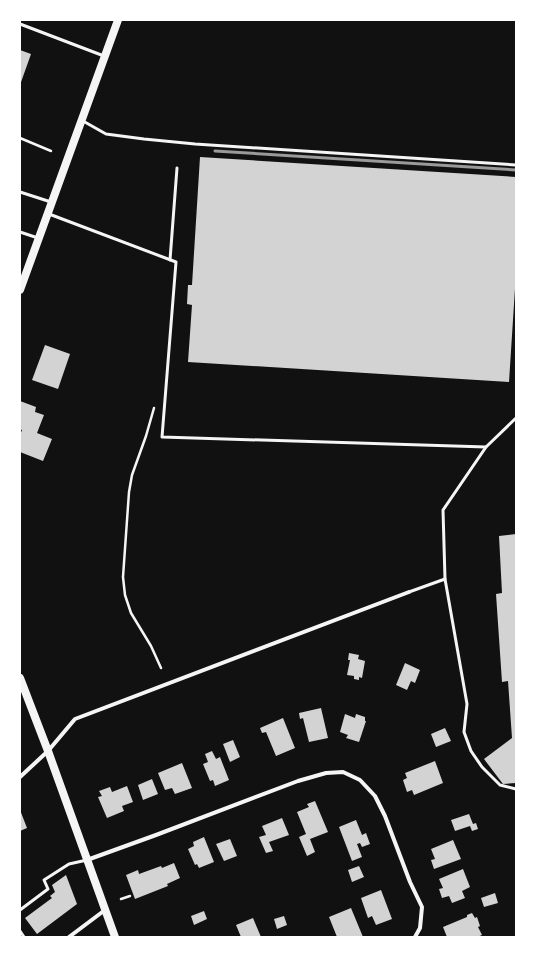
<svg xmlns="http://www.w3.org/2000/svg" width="536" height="957" viewBox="0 0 536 957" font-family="'Space Grotesk',sans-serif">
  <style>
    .building { fill: #d3d3d3 }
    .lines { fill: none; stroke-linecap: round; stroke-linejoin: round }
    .path { stroke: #f5f5f5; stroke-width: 2.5 }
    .service { stroke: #f5f5f5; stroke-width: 3 }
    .minor { stroke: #f5f5f5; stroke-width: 4 }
    .secondary { stroke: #f5f5f5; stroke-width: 8 }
    .rail { stroke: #9a9a9a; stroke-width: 3 }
  </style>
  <rect width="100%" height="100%" fill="#111"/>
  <g class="building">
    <polygon points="20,50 31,54 20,85"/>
    <polygon points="200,157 516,177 516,273 509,382 188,362 192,305 187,304 188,285 192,285"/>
    <polygon points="45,345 70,354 58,389 32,380"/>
    <polygon points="20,401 36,407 35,412 44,415 37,433 52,439 43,461 20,452 20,435 22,430 20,429"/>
    <polygon points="516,534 516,783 503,784 484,759 512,738 508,681 502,682 496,594 502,593 499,536"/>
    <polygon points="349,653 359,655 358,659 365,661 362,678 359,677 359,680 354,679 354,676 347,675 350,660 348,660"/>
    <polygon points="405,663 420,670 415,683 411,681 407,690 396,685"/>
    <polygon points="321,708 328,738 309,742 303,718 300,719 299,713"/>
    <polygon points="345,714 355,718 356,714 365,717 365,721 366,721 359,742 346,738 348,735 340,732"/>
    <polygon points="283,718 295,748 276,756 266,732 262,733 260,728"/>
    <polygon points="445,728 451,741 436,747 431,734"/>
    <polygon points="233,740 240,757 230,762 223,744"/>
    <polygon points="212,751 216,759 220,757 229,780 215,786 213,780 210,781 203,764 208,762 205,754"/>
    <polygon points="435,761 443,783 414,795 412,790 407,792 403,780 407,778 405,773"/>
    <polygon points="182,763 192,788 175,794 172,788 165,790 158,773"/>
    <polygon points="152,779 158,794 143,800 138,785"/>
    <polygon points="127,786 133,802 122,806 124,811 107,818 98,797 102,796 99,791 110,787 112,792"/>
    <polygon points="315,801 328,832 310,839 315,852 307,856 299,837 306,834 297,812 309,807 307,804"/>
    <polygon points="20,810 27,828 20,831"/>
    <polygon points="469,814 473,824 476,823 478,829 472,831 470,826 455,831 451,820"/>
    <polygon points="282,818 289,835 269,842 273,851 266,853 259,837 266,835 262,826"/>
    <polygon points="356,820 362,835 366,833 370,844 362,847 360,843 357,844 362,857 352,861 339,827"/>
    <polygon points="204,837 214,862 199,868 197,864 195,865 188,849 194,846 193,842"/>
    <polygon points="230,839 237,856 224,861 216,844"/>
    <polygon points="453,840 461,859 434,869 431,860 435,859 431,849"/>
    <polygon points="174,863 180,878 167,884 168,886 135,899 126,875 138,870 139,874 161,866 162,868"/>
    <polygon points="359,866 364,877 352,882 348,870"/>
    <polygon points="463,869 470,887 462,891 465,898 452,903 449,896 442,898 439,889 443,888 439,879"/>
    <polygon points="66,875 77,904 37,934 25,918 52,898 50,896 55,892 52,885"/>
    <polygon points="381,890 392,919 376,925 372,916 368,918 361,898"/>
    <polygon points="495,893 498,903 484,907 481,898"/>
    <polygon points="351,908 363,937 337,937 329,917"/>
    <polygon points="204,911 207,919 194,925 191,916"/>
    <polygon points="472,913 475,918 477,917 480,926 478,927 482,935 477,937 447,937 443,927 467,917 467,915"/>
    <polygon points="284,916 287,925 277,929 274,919"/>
    <polygon points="253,918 261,937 241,937 236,925"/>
  </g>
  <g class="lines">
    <g class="path">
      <polyline points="20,138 51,151"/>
      <polyline points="154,408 146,436 132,475 129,492 123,577 125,595 131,613 151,646 161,668"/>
      <polyline points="121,899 130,896"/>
    </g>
    <g class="service">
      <polyline points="20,24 104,56"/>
      <polyline points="83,121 106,134 144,139 195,144 516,165"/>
      <polyline points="20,192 51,202"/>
      <polyline points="49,214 176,262 162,437 486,447"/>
      <polyline points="20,232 38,238"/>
      <polyline points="170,260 177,168"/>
      <polyline points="445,579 443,510 486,447 516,418"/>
      <polyline points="409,592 445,579 467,704 464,732 471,751 482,767 500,785 516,789"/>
      <polyline points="20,910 48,889 44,880 69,864 87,860"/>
      <polyline points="20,931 24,937"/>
    </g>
    <g class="minor">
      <polyline points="20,777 48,751 75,719 409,592"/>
      <polyline points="87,860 156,835 298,781 326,773 343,772 360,780 375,796 385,816 410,882 422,907 420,928 415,937"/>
      <polyline points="69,937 105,910"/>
    </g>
    <g class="secondary">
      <polyline points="20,290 118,20"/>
      <polyline points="20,678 48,751 115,937"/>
    </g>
    <polyline class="rail" points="215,151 516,170"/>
  </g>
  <rect width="536" height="957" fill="none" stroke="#ffffff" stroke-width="42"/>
</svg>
